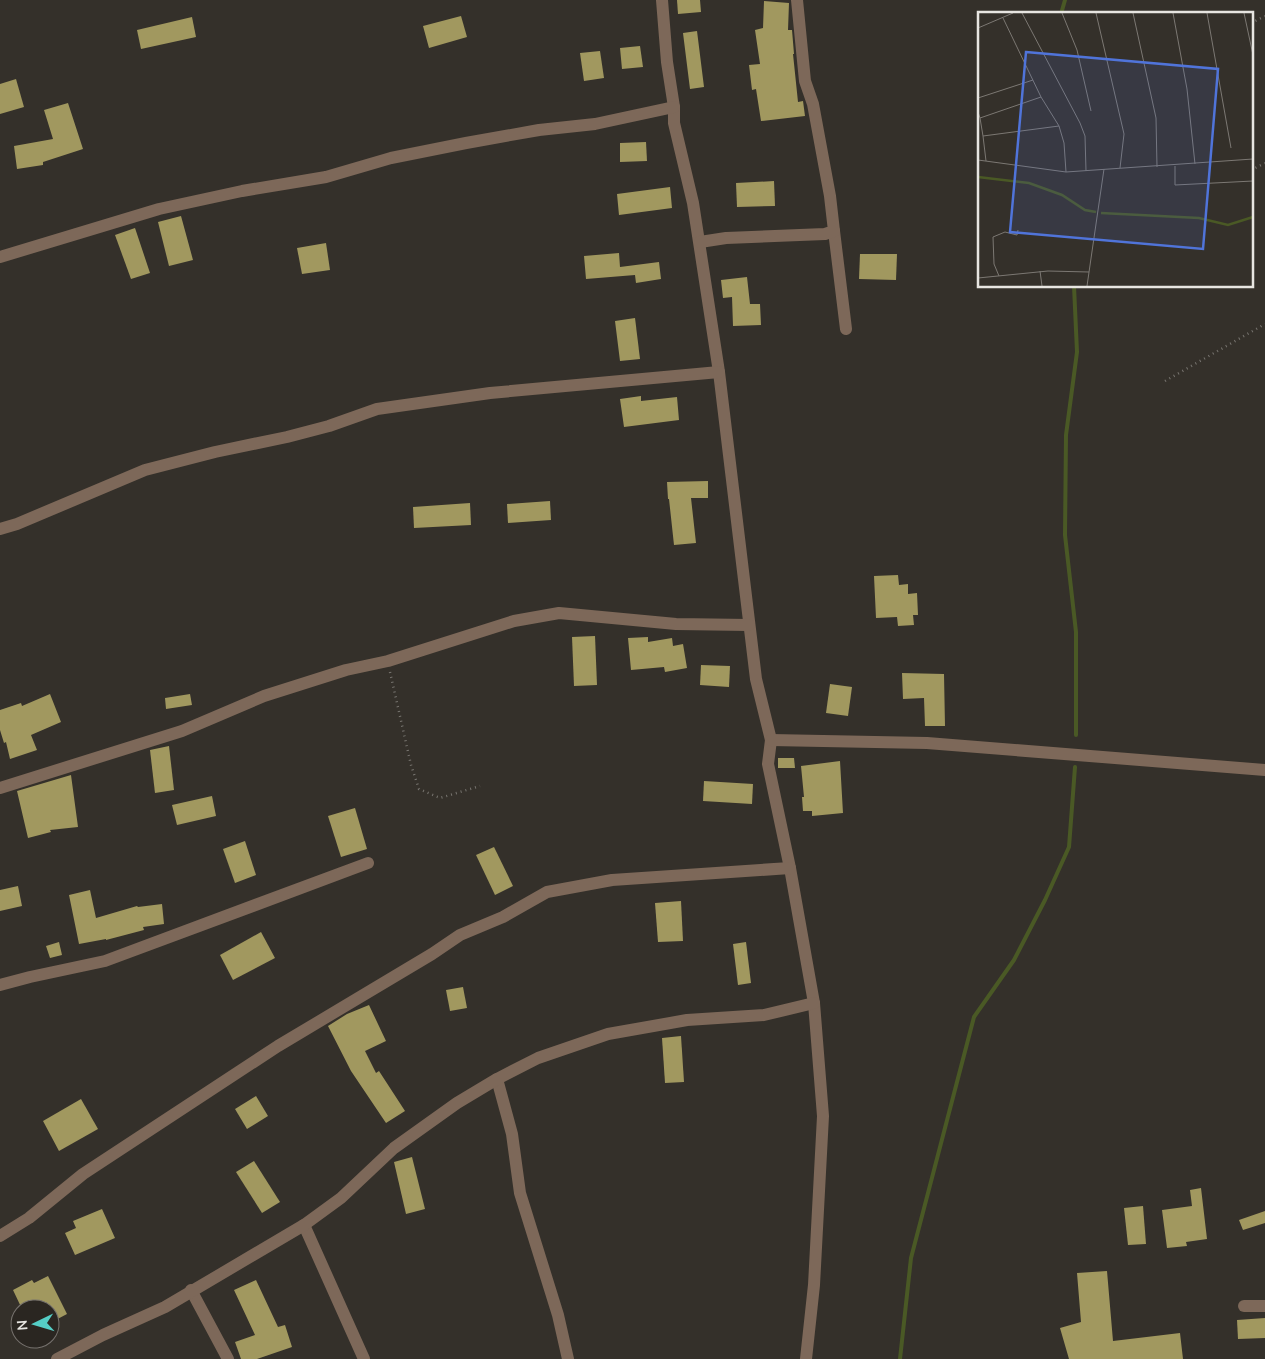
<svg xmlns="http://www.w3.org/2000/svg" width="1265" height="1359" viewBox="0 0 1265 1359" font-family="'Nunito Sans',sans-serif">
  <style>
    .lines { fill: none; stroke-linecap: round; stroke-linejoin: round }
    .stream { stroke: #4a5925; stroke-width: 4 }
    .building { fill: #a1985f }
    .path { stroke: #77746f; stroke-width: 2.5; stroke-dasharray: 1 4; stroke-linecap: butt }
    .minor { stroke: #7d6859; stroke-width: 12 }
    .inset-river { fill: none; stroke: #4a5925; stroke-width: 2.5 }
    .inset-road { fill: none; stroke: #7c7873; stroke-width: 1 }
    .view { fill: #5074da; fill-opacity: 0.15; stroke: #5074da; stroke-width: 2.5 }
    .inset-edge { fill: none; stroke: #e7e5e1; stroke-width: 2.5 }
  </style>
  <rect width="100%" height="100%" fill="#34302a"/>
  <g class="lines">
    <g class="stream">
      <polyline points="1061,14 1065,0"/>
      <polyline points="1074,286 1077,352 1066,435 1065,535 1076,632 1076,735"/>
      <polyline points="900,1359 911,1258 974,1017 1014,960 1045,900 1069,847 1075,767"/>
    </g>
  </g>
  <g class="building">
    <polygon points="677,0 700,0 701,12 678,14"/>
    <polygon points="764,1 789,3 788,30 792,30 794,54 793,54 798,102 803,101 805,116 761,121 756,89 752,90 749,65 760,64 755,30 763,28"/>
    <polygon points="461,16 467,37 429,48 423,26"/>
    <polygon points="192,17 196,37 141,49 137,30"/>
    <polygon points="697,31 704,87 690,89 683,33"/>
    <polygon points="640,46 643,67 622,69 620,48"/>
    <polygon points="600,51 604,78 584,81 580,53"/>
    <polygon points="16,79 24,107 0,114 0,84"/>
    <polygon points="68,103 83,149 43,162 43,165 17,169 14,146 53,139 44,110"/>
    <polygon points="646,142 647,161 620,162 620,143"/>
    <polygon points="774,181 775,206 737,207 736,183"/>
    <polygon points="670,187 672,208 619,215 617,194"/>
    <polygon points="181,216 193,260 169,266 158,222"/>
    <polygon points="135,228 150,273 131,279 115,235"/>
    <polygon points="326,243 330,270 302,274 297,248"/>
    <polygon points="619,253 620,267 659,262 661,279 636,283 635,275 586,279 584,256"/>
    <polygon points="860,254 897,254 896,280 859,279"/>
    <polygon points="747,277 750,304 760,304 761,325 733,326 732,297 723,298 721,280"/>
    <polygon points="635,318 640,359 620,361 615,321"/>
    <polygon points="641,396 641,401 677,397 679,420 624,427 620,399"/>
    <polygon points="708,481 708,498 691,498 696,543 674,545 669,499 668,499 667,482"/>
    <polygon points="550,501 551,520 508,523 507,504"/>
    <polygon points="470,503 471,525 414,528 413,507"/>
    <polygon points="898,575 899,585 908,584 908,594 917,593 918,615 913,615 914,625 898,626 897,617 876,618 874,576"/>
    <polygon points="595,636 597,685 574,686 572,637"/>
    <polygon points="648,637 648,642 672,638 673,646 683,644 687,668 665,672 664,667 631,670 628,638"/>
    <polygon points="701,665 730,666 729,687 700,685"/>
    <polygon points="902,673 944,674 945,726 925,726 924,698 903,699"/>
    <polygon points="830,684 852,687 848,716 826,713"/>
    <polygon points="50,694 61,722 31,735 37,750 10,759 6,742 4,743 0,730 0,710 21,703 22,706"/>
    <polygon points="190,694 192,705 166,709 165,698"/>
    <polygon points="169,746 174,790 155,793 150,750"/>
    <polygon points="778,758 794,758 795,768 778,768"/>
    <polygon points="840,761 843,813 812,816 812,811 803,811 802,797 804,797 801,766"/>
    <polygon points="71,775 78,827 50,830 51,832 28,838 17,791"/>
    <polygon points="704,781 753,784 752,804 703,801"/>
    <polygon points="212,796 216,816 177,825 172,805"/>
    <polygon points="355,808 367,849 341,857 328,816"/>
    <polygon points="245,841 256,875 235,883 223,849"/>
    <polygon points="494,847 513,886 495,895 476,855"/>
    <polygon points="18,886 22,906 0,911 0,890"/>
    <polygon points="90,890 96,918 137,906 138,907 162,904 164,924 143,927 144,930 106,940 106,939 79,944 69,895"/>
    <polygon points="681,901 683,941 658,942 655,903"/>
    <polygon points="261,932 275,958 233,980 220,955"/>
    <polygon points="59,942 62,955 50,958 46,946"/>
    <polygon points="746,942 751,983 738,985 733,944"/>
    <polygon points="463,987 467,1008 450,1011 446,990"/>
    <polygon points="369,1005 386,1041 365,1051 376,1073 379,1071 405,1111 386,1123 351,1071 328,1026 347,1014"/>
    <polygon points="681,1036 684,1082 665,1083 662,1038"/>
    <polygon points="256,1096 268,1116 247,1129 235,1109"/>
    <polygon points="81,1099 98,1129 59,1151 43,1121"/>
    <polygon points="412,1157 425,1209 406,1214 394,1162"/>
    <polygon points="254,1161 280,1202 262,1213 236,1172"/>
    <polygon points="1201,1188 1207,1239 1186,1242 1187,1246 1167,1248 1162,1210 1192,1206 1190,1190"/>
    <polygon points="1143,1206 1146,1244 1128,1245 1124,1208"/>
    <polygon points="102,1209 115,1238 75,1255 65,1233 76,1228 73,1221"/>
    <polygon points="1265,1211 1265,1223 1243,1230 1239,1220"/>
    <polygon points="1107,1271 1113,1341 1180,1333 1183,1359 1069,1359 1060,1328 1081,1322 1077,1273"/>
    <polygon points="48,1276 67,1314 50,1323 50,1309 22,1309 13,1290 32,1280 34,1283"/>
    <polygon points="256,1280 278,1327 285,1325 292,1347 257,1359 241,1359 235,1342 255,1335 234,1290"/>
    <polygon points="1265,1318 1265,1338 1238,1339 1237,1320"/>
  </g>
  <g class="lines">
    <g class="path">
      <polyline points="1251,23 1265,16"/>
      <polyline points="1251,170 1265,163"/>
      <polyline points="1165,381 1265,324"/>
      <polyline points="390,672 411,765 419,789 440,798 480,786"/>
    </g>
    <g class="minor">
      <polyline points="662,0 667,62 674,107 674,123 693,203 719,372 756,679 771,740 768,764 790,868 814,1003 823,1116 814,1285 806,1359"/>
      <polyline points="834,231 846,329"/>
      <polyline points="700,242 726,238 825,234 834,231 830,196 813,104 805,81 797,0"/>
      <polyline points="0,257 159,209 242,191 326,177 391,158 466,143 539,130 595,124 674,107"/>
      <polyline points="0,529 17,524 145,470 215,452 287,437 329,426 377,409 490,393 719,372"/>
      <polyline points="771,740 927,743 1265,770"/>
      <polyline points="0,788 182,731 264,696 346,670 388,661 514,621 559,613 676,624 749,625"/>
      <polyline points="0,985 30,977 105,961 368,863"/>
      <polyline points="497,1079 512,1134 520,1193 558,1315 568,1359"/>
      <polyline points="304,1225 364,1359"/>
      <polyline points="0,1236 29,1218 83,1174 278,1046 432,954 460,935 503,917 547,892 612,880 790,868"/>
      <polyline points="191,1290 228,1359"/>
      <polyline points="1244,1306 1265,1306"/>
      <polyline points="57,1359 103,1335 165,1307 304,1225 341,1198 394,1148 457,1103 497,1079 538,1058 608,1034 687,1020 764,1015 814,1003"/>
    </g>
  </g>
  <g transform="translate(978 12)">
    <rect width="275" height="275" fill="#34302a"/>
    <path class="inset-river" d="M 0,165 L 51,171 L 84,183 L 107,198 L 118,200M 123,201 L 221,206 L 250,213 L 275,205"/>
    <path class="inset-road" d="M 44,1 L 102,111 L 107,124 L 108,159M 84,1 L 99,38 L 113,99M 118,1 L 146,122 L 142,156M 155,1 L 178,106 L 179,155M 195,1 L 209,77 L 217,152M 229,1 L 253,136M 266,1 L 275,43M 25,6 L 63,85 L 81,114 L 86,131 L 88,160M 0,16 L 35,1M 0,86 L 55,68M 0,100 L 2,106 L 63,85M 2,106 L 5,124M 0,148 L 88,160 L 275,147M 8,149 L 5,124 L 81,114M 197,154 L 197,173 L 275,169M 62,259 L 64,274M 21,264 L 16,252 L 15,225 L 27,220 L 39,223 L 40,218M 0,266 L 70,259 L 111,260M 109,274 L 126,157"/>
    <path class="view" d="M 48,40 L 240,57 L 225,237 L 32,220 Z"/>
    <rect width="275" height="275" class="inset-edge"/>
  </g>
  <g transform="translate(35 1324) rotate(265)"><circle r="24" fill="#2a2621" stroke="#76726e"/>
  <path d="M0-4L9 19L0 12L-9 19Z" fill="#55cec6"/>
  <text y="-8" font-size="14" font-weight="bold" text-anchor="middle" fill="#e7e5e1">N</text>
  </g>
</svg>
